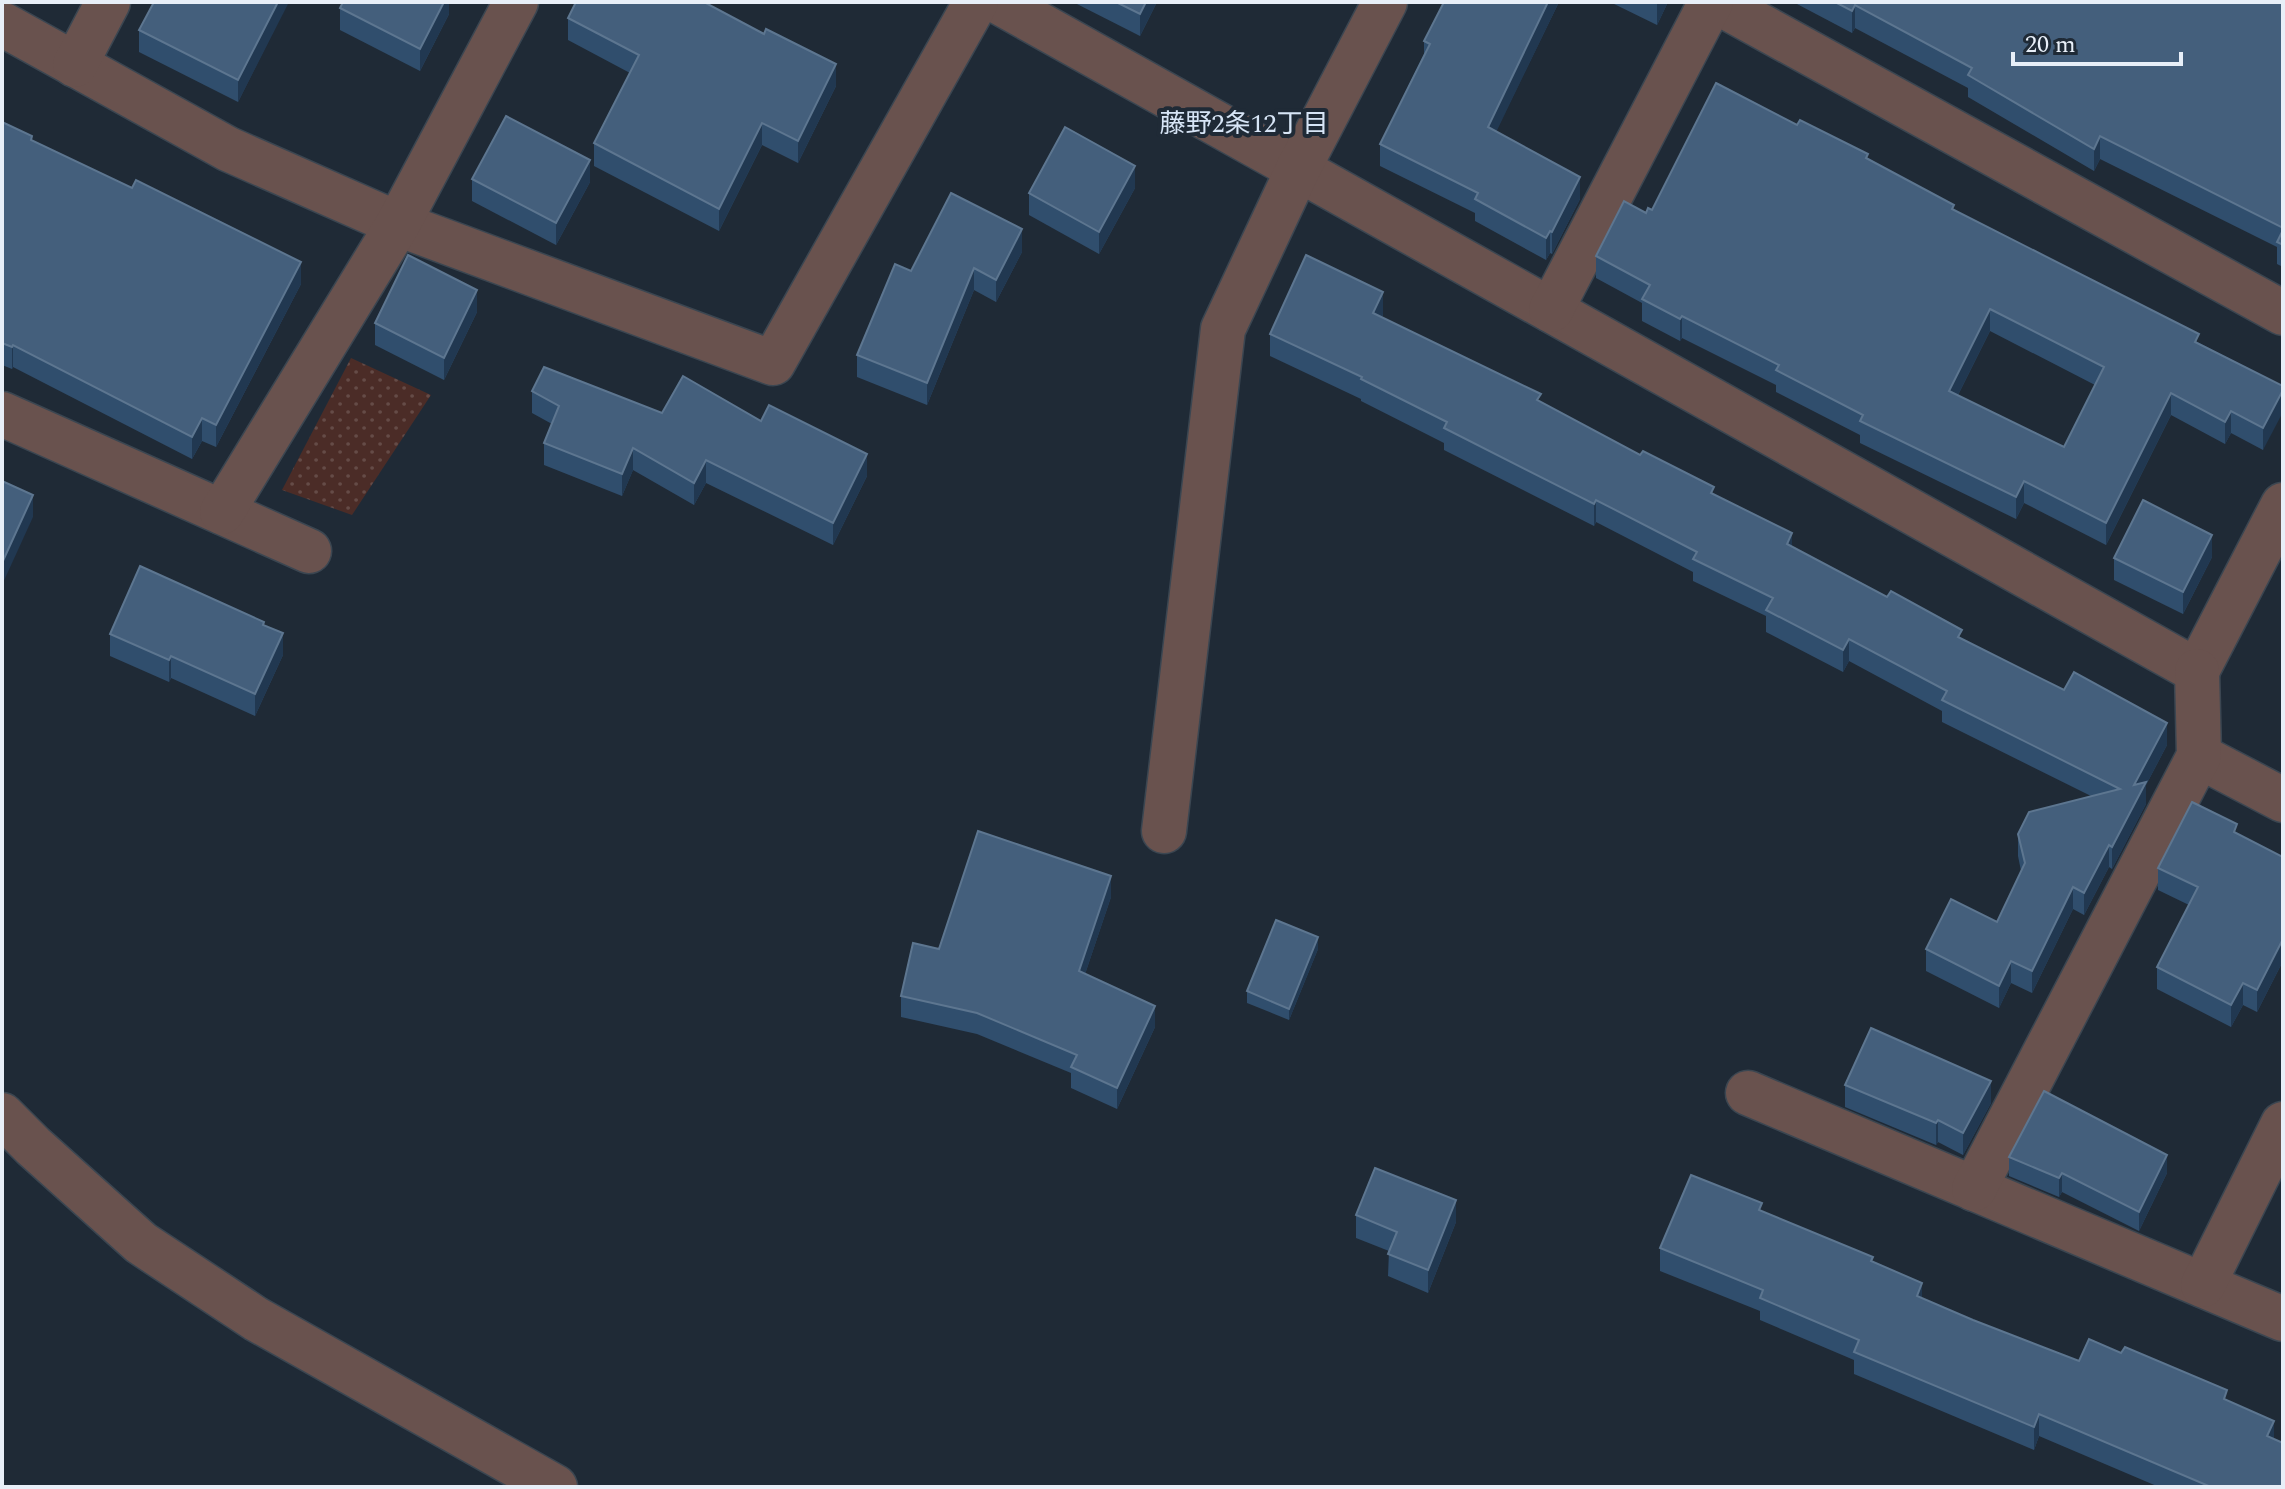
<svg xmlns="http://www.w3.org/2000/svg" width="2285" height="1489" viewBox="0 0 2285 1489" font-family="Spectral,'Noto Sans JP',serif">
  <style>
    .grass { fill: url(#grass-dots) }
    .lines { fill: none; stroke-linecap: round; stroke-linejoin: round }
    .minor-casing { stroke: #3b4651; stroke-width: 47 }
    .minor { stroke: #69524e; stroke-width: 44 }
    .wall { fill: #304e6d; fill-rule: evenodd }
    .shaded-wall { fill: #213851 }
    .building { fill: #445f7c; stroke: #5d7690; stroke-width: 2; fill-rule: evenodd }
    .labels { text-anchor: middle; stroke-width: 8; stroke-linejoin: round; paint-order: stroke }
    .neighbourhood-label { font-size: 26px; fill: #d7e5f6; stroke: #1f2a36 }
  </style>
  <defs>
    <pattern id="grass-dots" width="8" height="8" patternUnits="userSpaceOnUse" patternTransform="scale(2)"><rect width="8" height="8" fill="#4b2c27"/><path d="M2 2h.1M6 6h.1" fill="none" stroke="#654b47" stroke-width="1.8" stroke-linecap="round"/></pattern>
  </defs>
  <rect width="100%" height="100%" fill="#1f2a36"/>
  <polygon class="grass" points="351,358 431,395 352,515 282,490"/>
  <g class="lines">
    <g class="minor-casing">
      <g id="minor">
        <polyline points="999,2 2197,671 2283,505"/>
        <polyline points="1717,2 2283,313"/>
        <polyline points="2,24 228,149 398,224 773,363 976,2"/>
        <polyline points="75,65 108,2"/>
        <polyline points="1551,310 1711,2"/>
        <polyline points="2,414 309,551"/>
        <polyline points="222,512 398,224 516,2"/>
        <polyline points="2199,756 2283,800"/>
        <polyline points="1164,831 1223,329 1298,169 1385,2"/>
        <polyline points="1748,1093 2283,1319"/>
        <polyline points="2,1115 33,1146 141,1243 256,1319 555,1487"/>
        <polyline points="1974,1189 2199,756 2197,671"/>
        <polyline points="2203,1285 2283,1124"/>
      </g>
    </g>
    <use href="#minor" class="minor"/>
  </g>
  <g class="wall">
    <polygon points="288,2 238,102 139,52 139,30"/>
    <polygon points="449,2 449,14 420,71 340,30 340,8"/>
    <polygon points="1073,2 1157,2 1140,36"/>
    <polygon points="1559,2 1496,131 1580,199 1552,254 1550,253 1546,260 1475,221 1475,213 1380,166 1380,144 1424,54 1424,41"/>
    <polygon points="1610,2 1668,2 1657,25"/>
    <polygon points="1797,2 2283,2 2283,267 2277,264 2277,247 2100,159 2094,171 1968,97 1968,88 1855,28 1852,33 1797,4"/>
    <polygon points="568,18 836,86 798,163 762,145 719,231 594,166 594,143 630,73 568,40"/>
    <polygon points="2,122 32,140 301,284 216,447 202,441 192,459 13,367 12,369 2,365"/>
    <path d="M 1797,125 L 1868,158 L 1954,210 L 2199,343 L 2283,386 L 2263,450 L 2231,433 L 2225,444 L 2171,415 L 2106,545 L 2024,503 L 2016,519 L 1860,443 L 1860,435 L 1776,392 L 1776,385 L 1682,338 L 1680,341 L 1642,321 L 1642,303 L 1596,278 L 1596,256 L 1646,213 ZM 1990,331 L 2095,385 L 2064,447 L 1958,395 Z"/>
    <polygon points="472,179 590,182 556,245 472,201"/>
    <polygon points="1135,188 1099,254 1029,215 1029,193"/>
    <polygon points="1022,252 996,302 974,290 927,405 857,377 857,355 911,271"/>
    <polygon points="477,312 444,380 375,345 375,323"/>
    <polygon points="1383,314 1382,317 1714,494 1792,547 1962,639 2167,745 2146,785 2146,804 2112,869 2109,867 2084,915 2073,909 2032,993 2011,983 1999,1008 1926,971 1926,949 1997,922 2021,871 2018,856 2018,834 2091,796 1942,722 1942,711 1849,661 1843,672 1766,632 1766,616 1693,581 1693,572 1596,522 1594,526 1444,450 1444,443 1361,401 1361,399 1270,356 1270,334"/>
    <polygon points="532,391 662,413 761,421 867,476 833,545 706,483 694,505 633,470 622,496 544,465 544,443 552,424 532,413"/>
    <polygon points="2212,557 2183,614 2114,580 2114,558"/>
    <polygon points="264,625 283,655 255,716 171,678 169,682 110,656 110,634"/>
    <polygon points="2237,834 2283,857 2283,961 2257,1012 2243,1005 2231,1027 2157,989 2157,967 2189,905 2158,890 2158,868"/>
    <polygon points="1111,897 1085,974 1155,1027 1117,1109 1071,1088 1071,1073 977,1034 901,1017 901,996 939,949"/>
    <polygon points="1318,949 1289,1020 1247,1003 1247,991"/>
    <polygon points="1845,1085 1991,1103 1963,1155 1938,1142 1936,1145 1845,1107"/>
    <polygon points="2009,1157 2167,1173 2139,1231 2062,1192 2059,1197 2009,1176"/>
    <polygon points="1762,1211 1873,1262 1922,1298 1973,1320 2079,1361 2227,1401 2274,1439 2283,1487 2159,1487 2039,1436 2034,1450 1854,1374 1854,1360 1760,1320 1760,1311 1660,1271 1660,1248"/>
    <polygon points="1356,1215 1456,1222 1428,1293 1388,1276 1389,1251 1356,1238"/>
  </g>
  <g class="shaded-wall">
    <polygon points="278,2 288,2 288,4 238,102 238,80"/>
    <polygon points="444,2 449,2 449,14 420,71 420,49"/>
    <polygon points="1146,2 1157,2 1140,36 1140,14"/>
    <polygon points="1548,2 1559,2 1488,149 1488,127"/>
    <polygon points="1658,2 1668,2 1657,25 1657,3"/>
    <polygon points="1855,5 1855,28 1852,33 1852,11"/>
    <polygon points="836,64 836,86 798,163 798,141"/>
    <polygon points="762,123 762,145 719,231 719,209"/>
    <polygon points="2100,136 2100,159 2094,171 2094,149"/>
    <polygon points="590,160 590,182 556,245 556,223"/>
    <polygon points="1135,166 1135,188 1099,254 1099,232"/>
    <polygon points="1580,177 1580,199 1552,254 1552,232"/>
    <polygon points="1022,229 1022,252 996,302 996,280"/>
    <polygon points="1550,231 1550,253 1546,260 1546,238"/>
    <polygon points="301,262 301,284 216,447 216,425"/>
    <polygon points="974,268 974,290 927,405 927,383"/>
    <polygon points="477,290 477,312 444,380 444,358"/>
    <polygon points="1383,292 1383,314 1373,335 1373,313"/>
    <polygon points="1990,309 1990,331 1949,413 1949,391"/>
    <polygon points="1682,316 1682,338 1680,341 1680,319"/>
    <polygon points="13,345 13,367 12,369 12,347"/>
    <polygon points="2283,390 2283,412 2263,450 2263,428"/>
    <polygon points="2171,393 2171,415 2106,545 2106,523"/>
    <polygon points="2231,411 2231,433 2225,444 2225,422"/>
    <polygon points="202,418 202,441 192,459 192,437"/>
    <polygon points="633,448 633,470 622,496 622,474"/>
    <polygon points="867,454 867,476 833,545 833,523"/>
    <polygon points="706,460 706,483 694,505 694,483"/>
    <polygon points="2024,481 2024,503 2016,519 2016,497"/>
    <polygon points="33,495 33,517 2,585 2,563"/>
    <polygon points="1596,500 1596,522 1594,526 1594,504"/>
    <polygon points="1792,533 1792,555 1787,544"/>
    <polygon points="2212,535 2212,557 2183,614 2183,592"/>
    <polygon points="283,633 283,655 255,716 255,694"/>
    <polygon points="1849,639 1849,661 1843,672 1843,650"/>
    <polygon points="171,656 171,678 169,682 169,660"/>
    <polygon points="2167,723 2167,745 2146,785 2146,804 2112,869 2112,847 2134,785"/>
    <polygon points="2109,845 2109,867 2084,915 2084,893"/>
    <polygon points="1111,876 1111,897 1079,992 1079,971"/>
    <polygon points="2073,887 2073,909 2032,993 2032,971"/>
    <polygon points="1318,937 1318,949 1289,1020 1289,1009"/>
    <polygon points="2283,939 2283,961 2257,1012 2257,990"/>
    <polygon points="2011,961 2011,983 1999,1008 1999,986"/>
    <polygon points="2243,983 2243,1005 2231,1027 2231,1005"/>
    <polygon points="1155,1006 1155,1027 1117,1109 1117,1088"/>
    <polygon points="1991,1081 1991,1103 1963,1155 1963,1133"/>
    <polygon points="1938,1120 1938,1142 1936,1145 1936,1123"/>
    <polygon points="2167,1155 2167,1173 2139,1231 2139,1212"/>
    <polygon points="2062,1173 2062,1192 2059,1197 2059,1178"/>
    <polygon points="1456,1200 1456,1222 1428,1293 1428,1270"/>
    <polygon points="1922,1283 1922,1305 1917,1296"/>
    <polygon points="2039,1414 2039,1436 2034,1450 2034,1427"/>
    <polygon points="2274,1421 2274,1443 2267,1436"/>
  </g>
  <g class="building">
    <polygon points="154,2 278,2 238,80 139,30"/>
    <polygon points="343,2 444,2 420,49 340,8"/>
    <polygon points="576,2 704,2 764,34 766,29 836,64 798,141 762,123 719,209 594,143 639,55 568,18"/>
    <polygon points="1116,2 1146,2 1140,14"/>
    <polygon points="1444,2 1548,2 1488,127 1580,177 1552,232 1550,231 1546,238 1475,199 1478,193 1380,144 1430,44 1424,41"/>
    <polygon points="1835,2 2283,2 2283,228 2100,136 2094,149 1968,75 1972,68 1855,5 1852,11"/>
    <path d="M 1716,83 L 1797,125 L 1800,120 L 1868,154 L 1866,158 L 1954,205 L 1952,209 L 2199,334 L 2195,342 L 2283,386 L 2283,390 L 2263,428 L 2231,411 L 2225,422 L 2171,393 L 2106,523 L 2024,481 L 2016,497 L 1860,421 L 1863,415 L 1776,370 L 1779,365 L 1682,316 L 1680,319 L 1642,299 L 1650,285 L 1596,256 L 1624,201 L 1646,213 L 1648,208 L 1652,210 ZM 1990,309 L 2104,367 L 2064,447 L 1949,391 Z"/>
    <polygon points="506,116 590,160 556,223 472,179"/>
    <polygon points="2,122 32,136 31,140 132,188 136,180 301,262 216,425 202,418 192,437 13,345 12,347 2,343"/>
    <polygon points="1065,127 1135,166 1099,232 1029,193"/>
    <polygon points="951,193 1022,229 996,280 974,268 927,383 857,355 895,264 911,271"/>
    <polygon points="2283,230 2283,245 2277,242"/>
    <polygon points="408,255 477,290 444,358 375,323"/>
    <polygon points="1306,255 1383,292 1373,313 1541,394 1537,400 1640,455 1643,451 1714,487 1711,493 1792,533 1787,544 1887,597 1891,591 1962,630 1958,637 2064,690 2074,672 2167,723 2134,785 2146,782 2112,847 2109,845 2084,893 2073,887 2032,971 2011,961 1999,986 1926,949 1951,899 1997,922 2025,863 2018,834 2029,812 2120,789 1942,700 1947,691 1849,639 1843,650 1766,610 1773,598 1693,559 1697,552 1596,500 1594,504 1444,428 1447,422 1361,379 1362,377 1270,334"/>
    <polygon points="544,367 662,413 683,376 761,421 769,405 867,454 833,523 706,460 694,483 633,448 622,474 544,443 559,406 532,391"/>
    <polygon points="2,481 33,495 2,563"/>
    <polygon points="2143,500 2212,535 2183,592 2114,558"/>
    <polygon points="140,566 264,622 263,625 283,633 255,694 171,656 169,660 110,634"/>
    <polygon points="2192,802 2237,824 2234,832 2283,857 2283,939 2257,990 2243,983 2231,1005 2157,967 2198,887 2158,868"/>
    <polygon points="978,831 1111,876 1079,971 1155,1006 1117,1088 1071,1067 1077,1055 977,1013 901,996 913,943 939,949"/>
    <polygon points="1276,920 1318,937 1289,1009 1247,991"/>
    <polygon points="1871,1028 1991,1081 1963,1133 1938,1120 1936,1123 1845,1085"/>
    <polygon points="2044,1091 2167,1155 2139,1212 2062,1173 2059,1178 2009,1157"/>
    <polygon points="1375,1168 1456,1200 1428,1270 1388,1254 1397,1232 1356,1215"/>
    <polygon points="1691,1175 1762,1203 1759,1210 1873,1257 1871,1261 1922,1283 1917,1296 1973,1320 2079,1361 2089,1339 2121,1353 2125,1347 2227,1390 2224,1399 2274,1421 2267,1436 2283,1443 2283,1487 2211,1487 2039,1414 2034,1427 1854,1352 1859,1340 1760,1298 1763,1290 1660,1248"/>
  </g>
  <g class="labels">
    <g class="neighbourhood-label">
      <text x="1244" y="132">藤野2条12丁目</text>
    </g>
  </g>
  <rect width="2285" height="1489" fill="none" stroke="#e8eff8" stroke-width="8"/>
  <path d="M2013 52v12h168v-12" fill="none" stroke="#e8eff8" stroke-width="4"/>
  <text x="2025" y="52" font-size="24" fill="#e8eff8" stroke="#1f2a36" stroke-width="6" paint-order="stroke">20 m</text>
</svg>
